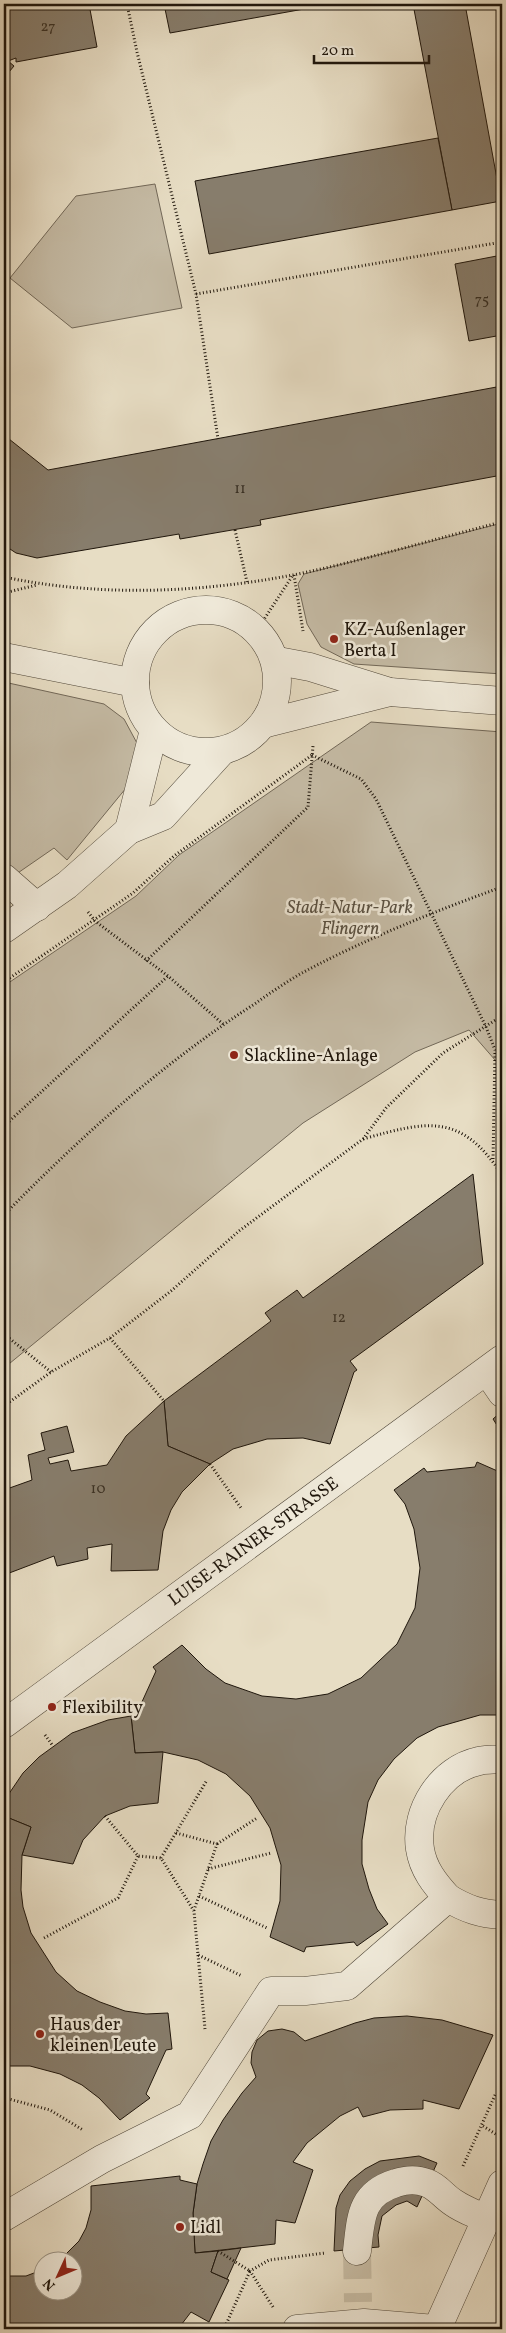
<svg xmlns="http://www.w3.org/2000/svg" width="506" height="2333" viewBox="0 0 506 2333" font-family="Vollkorn,serif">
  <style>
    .green { fill: #c5bba5; stroke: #726858 }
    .building { fill: #877d6c; stroke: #1f160c }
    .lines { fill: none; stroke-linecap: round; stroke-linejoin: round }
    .minor-tunnel { stroke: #c9bfa8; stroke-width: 28; stroke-dasharray: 28 14; stroke-linecap: butt }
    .minor-casing { stroke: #51483a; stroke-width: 29 }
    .path { stroke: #1f160c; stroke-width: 3; stroke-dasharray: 1 2.5; stroke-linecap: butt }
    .minor { stroke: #efe9d9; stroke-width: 28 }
    .poi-dot { fill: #8f2418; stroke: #efe9d9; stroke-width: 2 }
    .labels { text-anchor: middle; stroke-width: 5; stroke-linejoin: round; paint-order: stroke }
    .number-label { font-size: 15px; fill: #393024 }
    .poi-label { font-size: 18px; fill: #1f160c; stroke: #efe9d9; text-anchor: start }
    .park-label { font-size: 18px; font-style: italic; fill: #595042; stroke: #efe9d9 }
    .street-label { font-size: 18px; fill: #1f160c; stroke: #efe9d9 }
  </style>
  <rect width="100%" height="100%" fill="#e7ddc4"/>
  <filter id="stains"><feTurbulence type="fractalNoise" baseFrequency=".004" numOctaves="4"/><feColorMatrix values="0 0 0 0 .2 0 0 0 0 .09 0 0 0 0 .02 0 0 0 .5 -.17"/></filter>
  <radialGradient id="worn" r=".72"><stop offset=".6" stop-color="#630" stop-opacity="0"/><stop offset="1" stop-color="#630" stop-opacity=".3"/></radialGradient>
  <g class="green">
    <polygon points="155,184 182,308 72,328 10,278 76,196"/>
    <polygon points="502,523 502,674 354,664 321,647 307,624 298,584 304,574"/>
    <polygon points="4,682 104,704 124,719 138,745 131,782 67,860 54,848 12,877 4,871"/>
    <polygon points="371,722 502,732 502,1068 469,1030 415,1052 303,1123 4,1368 4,986 136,896 179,855"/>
  </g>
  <g class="building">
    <polygon points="6,4 89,4 97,47 16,62 16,58 8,61 14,66 4,78 4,6"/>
    <polygon points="164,4 332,4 170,33"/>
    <polygon points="413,4 465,4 501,201 452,210"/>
    <polygon points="438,138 452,210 209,254 195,181"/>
    <polygon points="502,255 502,335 469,341 455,264"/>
    <polygon points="502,386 502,475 260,520 261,525 180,539 179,534 37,558 16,553 4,545 4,435 48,470"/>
    <polygon points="473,1174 483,1264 350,1361 357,1370 354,1372 330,1444 303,1438 267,1439 233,1449 210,1464 168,1446 164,1401 271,1321 265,1313 297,1290 303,1298"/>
    <polygon points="164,1401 168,1446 210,1464 182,1492 171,1510 163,1531 158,1570 111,1571 112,1544 87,1548 88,1559 57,1566 54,1556 4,1575 4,1490 32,1480 28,1455 45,1450 41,1433 67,1426 74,1452 48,1458 50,1464 68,1460 71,1471 107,1465 126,1436"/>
    <polygon points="502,1411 502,1433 493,1419"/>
    <polygon points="477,1462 502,1473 499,1536 502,1556 502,1715 480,1715 438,1727 417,1738 394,1759 378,1780 368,1802 362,1840 362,1864 369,1889 377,1909 388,1924 357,1946 354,1942 306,1947 304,1952 270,1937 280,1901 281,1865 270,1828 250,1796 226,1774 198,1760 163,1752 135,1753 131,1716 136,1715 156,1671 153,1667 182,1645 206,1669 225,1683 262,1696 296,1699 328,1694 361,1678 397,1644 415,1608 420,1568 414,1529 405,1504 394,1490 424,1468 427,1472 475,1467"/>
    <polygon points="131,1716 135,1753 163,1752 158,1803 130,1806 105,1816 83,1840 73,1864 22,1855 31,1827 4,1816 4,1801 23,1773 39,1757 72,1733 108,1720"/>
    <polygon points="4,1816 31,1827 22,1855 21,1890 23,1907 31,1933 56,1972 77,1991 100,2002 125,2011 146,2014 168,2013 172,2049 166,2050 146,2094 150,2098 120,2120 99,2098 82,2085 60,2074 30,2066 4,2066"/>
    <polygon points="407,2016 442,2020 493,2035 459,2109 423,2100 423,2109 390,2110 363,2117 358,2107 340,2116 307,2143 293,2162 313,2170 295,2223 276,2220 275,2244 195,2253 193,2213 197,2184 203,2164 211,2141 223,2120 242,2093 256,2077 251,2063 252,2052 257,2040 268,2031 282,2029 294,2032 305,2041 355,2023 374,2018"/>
    <polygon points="419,2156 437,2163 417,2207 407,2201 396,2205 382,2216 378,2235 379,2247 334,2251 336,2208 340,2195 350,2181 365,2169 380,2161"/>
    <polygon points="180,2176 180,2180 197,2184 193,2213 195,2253 218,2251 211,2272 229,2280 209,2322 191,2312 178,2329 4,2329 4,2276 26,2276 42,2270 42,2290 72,2290 72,2260 60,2260 79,2241 86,2228 91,2210 91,2186"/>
    <polygon points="241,2248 227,2279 211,2272 218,2251"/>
  </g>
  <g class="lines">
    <polyline class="minor-tunnel" points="357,2251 358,2302"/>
    <g class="minor-casing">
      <g id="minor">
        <circle cx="206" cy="681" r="71"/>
        <polyline points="4,657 135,683"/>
        <polyline points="278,661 310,667 390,692 502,701"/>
        <polyline points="263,724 390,692"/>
        <polyline points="129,830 154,730"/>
        <polyline points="4,878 37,907"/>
        <polyline points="4,929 67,885 129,830 163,816 222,751"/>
        <polyline points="487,1371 502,1393"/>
        <polyline points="4,1724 502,1359"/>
        <path d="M 448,1898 C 435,1884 423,1869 420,1849 C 414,1811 441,1769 479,1761 C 486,1759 495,1760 502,1759"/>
        <path d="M 4,2217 L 102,2159 L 190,2115 L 271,1991 L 305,1991 L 347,1986 L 448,1898 C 466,1909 481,1914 502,1915"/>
        <path d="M 357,2251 C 361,2218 360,2194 396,2183 C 405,2180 417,2179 427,2183 C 438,2187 444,2197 454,2203 C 464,2210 476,2214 486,2219"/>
        <polyline points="297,2329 364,2323 435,2329"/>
        <polyline points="437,2329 502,2184"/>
      </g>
    </g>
    <g class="path">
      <polyline points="127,4 137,52 196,294 218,439"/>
      <polyline points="196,294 502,242"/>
      <polyline points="235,530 247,582"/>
      <polyline points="294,575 303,631"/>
      <path d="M 4,577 C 99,597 198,593 293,575 C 362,561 434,539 502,522"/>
      <polyline points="4,593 37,585"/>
      <polyline points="257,630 293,575"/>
      <polyline points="312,755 361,779 376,799 486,1027 495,1050 493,1161"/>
      <polyline points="88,912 95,921 168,976 223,1024"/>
      <polyline points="146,961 308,807 313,746"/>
      <polyline points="4,982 133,893 174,856 312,755"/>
      <polyline points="4,1126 168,976"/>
      <path d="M 363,1139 C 427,1121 461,1112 502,1175"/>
      <path d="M 4,1215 C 81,1136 163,1063 256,1003 C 270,993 285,983 300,974 C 363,940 435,911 502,887"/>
      <polyline points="4,1334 51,1372"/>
      <polyline points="110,1338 164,1401"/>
      <polyline points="4,1406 51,1372 110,1338 171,1291 239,1231 363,1139 386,1108 443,1053 502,1016"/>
      <polyline points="210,1464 241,1508"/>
      <polyline points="45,1735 53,1746"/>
      <polyline points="105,1816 138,1856 161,1858 194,1911 198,1955 242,1976"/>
      <polyline points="176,1833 217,1844 194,1910"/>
      <polyline points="217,1844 257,1818"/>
      <polyline points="161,1858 207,1780"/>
      <polyline points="208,1869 271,1853"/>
      <polyline points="199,1896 267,1928"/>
      <polyline points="44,1938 118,1898 138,1856"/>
      <polyline points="198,1955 205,2029"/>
      <polyline points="4,2101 9,2099 50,2110 83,2130"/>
      <polyline points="483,2126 502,2138"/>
      <polyline points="463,2166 496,2093"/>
      <polyline points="218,2251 250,2271 224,2329"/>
      <polyline points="273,2307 250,2271 269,2260 325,2253"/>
    </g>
    <use href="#minor" class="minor"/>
  </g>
  <g class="poi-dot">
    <circle cx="334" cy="639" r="5"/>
    <circle cx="234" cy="1055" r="5"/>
    <circle cx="52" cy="1707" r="5"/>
    <circle cx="40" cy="2034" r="5"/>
    <circle cx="180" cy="2227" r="5"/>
  </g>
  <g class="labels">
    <g class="number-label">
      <text x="48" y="31">27</text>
      <text x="482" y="304">75</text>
      <text x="240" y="493">11</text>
      <text x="339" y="1322">12</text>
      <text x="98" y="1493">10</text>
    </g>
    <g class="poi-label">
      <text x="344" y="635">KZ-Außenlager<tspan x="344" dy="21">Berta I</tspan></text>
      <text x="244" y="1061">Slackline-Anlage</text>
      <text x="62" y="1713">Flexibility</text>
      <text x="50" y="2030">Haus der<tspan x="50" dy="21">kleinen Leute</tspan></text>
      <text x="190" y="2233">Lidl</text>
    </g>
    <g class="park-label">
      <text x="350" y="913">Stadt-Natur-Park<tspan x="350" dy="21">Flingern</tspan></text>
    </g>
    <g class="street-label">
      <text transform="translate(253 1541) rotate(-36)" y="6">LUISE-RAINER-STRASSE</text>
    </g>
  </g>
  <rect width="506" height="2333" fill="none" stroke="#e7ddc4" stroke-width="20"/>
  <rect x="5" y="5" width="496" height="2323" fill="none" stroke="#1f160c" stroke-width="2.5"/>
  <rect x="10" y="10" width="486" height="2313" fill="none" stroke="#1f160c"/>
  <g transform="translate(58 2276) rotate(226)"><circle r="24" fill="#efe9d9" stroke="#9c9587"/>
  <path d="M0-4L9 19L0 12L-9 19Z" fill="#8f2418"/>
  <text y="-8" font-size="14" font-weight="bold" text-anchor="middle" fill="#1f160c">N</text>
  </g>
  <path d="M314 55v8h115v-8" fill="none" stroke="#1f160c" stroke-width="2.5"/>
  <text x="321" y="55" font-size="15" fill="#1f160c" stroke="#efe9d9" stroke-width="4" paint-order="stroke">20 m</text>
  <rect width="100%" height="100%" filter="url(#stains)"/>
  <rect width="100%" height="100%" fill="url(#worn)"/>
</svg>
